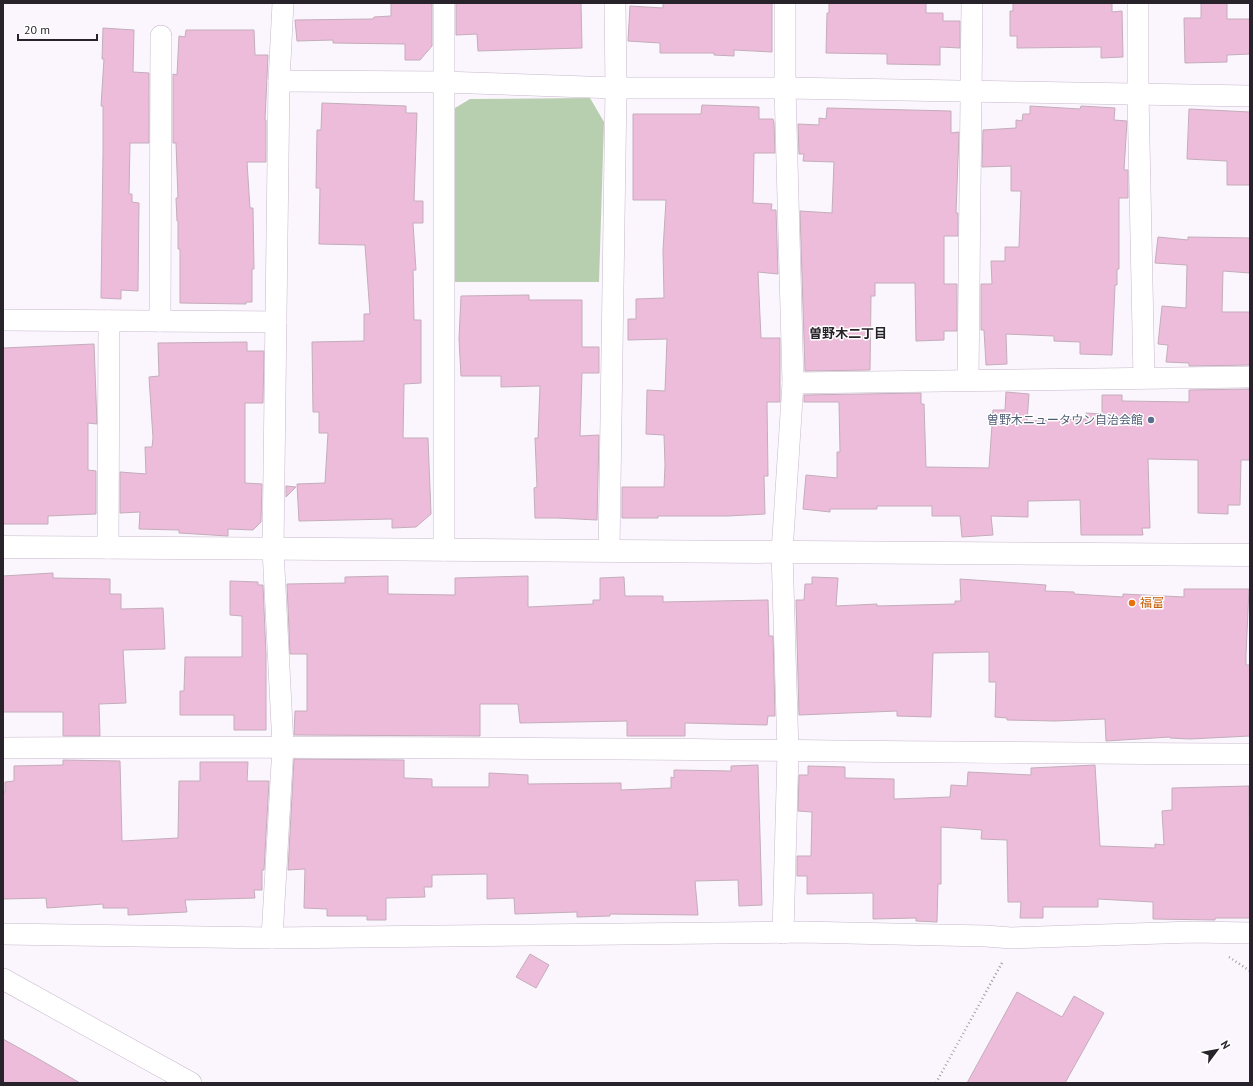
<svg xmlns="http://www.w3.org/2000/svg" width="1253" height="1086" viewBox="0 0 1253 1086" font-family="'PT Sans','Noto Sans JP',sans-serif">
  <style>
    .green { fill: #b7cfaf }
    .building { fill: #edbcda; stroke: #c4adbb }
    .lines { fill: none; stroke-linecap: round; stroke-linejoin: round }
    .minor-casing { stroke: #c7b9cc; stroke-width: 22 }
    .tertiary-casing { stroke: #c7b9cc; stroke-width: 23 }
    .path { stroke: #a29da4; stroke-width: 2.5; stroke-dasharray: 1 3; stroke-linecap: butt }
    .minor { stroke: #fff; stroke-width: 21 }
    .tertiary { stroke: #fff; stroke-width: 22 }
    .service-dot { fill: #5c6f8a; stroke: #fff; stroke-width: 1.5 }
    .food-dot { fill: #e8710a; stroke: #fff; stroke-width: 1.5 }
    .labels { text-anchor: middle; stroke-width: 3; stroke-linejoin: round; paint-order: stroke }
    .service-label { font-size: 12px; fill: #4e5e75; stroke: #fff; text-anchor: end }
    .food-label { font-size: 12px; fill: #c56008; stroke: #fff; text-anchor: start }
    .neighbourhood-label { font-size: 13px; font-weight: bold; fill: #28232a; stroke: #fff }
  </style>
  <rect width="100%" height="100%" fill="#fbf5fd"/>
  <polygon class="green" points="590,98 604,122 599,282 452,282 455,108 470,99"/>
  <g class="building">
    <polygon points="391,3 432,3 432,46 420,60 405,60 405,44 333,43 333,40 297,41 295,20 373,19 374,17 391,16"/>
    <polygon points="456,3 581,3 582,48 478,51 477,34 456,35"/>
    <polygon points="663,3 772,3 772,52 734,50 734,56 714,55 714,53 660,53 660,43 628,41 630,6 663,8"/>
    <polygon points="829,3 926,3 926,13 943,13 943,21 960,21 960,48 940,47 940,65 887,64 887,54 826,53 827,13 829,13"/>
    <polygon points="1013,3 1112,3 1112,12 1122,11 1123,57 1101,58 1101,47 1017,48 1017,36 1010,36 1010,11 1013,11"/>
    <polygon points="1201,3 1227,3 1227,19 1250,19 1250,54 1227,55 1227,62 1185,63 1184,18 1201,18"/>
    <polygon points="103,28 134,30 133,72 149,73 149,143 130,143 129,194 132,194 132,202 139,203 138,291 121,290 121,299 101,298 103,153 103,106 101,106 104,59 102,59"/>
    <polygon points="186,30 254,30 255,55 268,55 265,120 266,120 266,162 247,162 250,208 253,208 254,269 252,269 252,302 246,302 246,304 180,303 180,249 178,249 178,221 177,221 176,198 178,198 176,143 173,143 173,74 177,75 179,36 185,37"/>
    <polygon points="322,103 406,106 406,113 417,113 414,201 423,201 423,223 413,223 416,270 413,270 414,320 421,320 421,383 404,384 403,438 428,438 431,514 416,527 392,528 392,519 299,521 297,484 325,483 328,433 319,433 319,412 313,412 312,342 364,341 364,314 370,314 365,245 319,244 320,188 316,188 317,130 321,130"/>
    <polygon points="702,105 759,107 759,119 773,119 774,122 775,153 754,153 753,203 772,204 771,210 776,210 778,274 758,272 761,338 780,338 780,402 767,402 768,476 764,476 765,514 728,516 658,516 658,518 622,518 622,487 664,487 665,465 664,435 646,434 647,390 665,391 667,339 628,340 628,319 636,319 636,299 664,298 663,250 666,200 633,200 633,114 701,114"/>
    <polygon points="1030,106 1080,109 1081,106 1115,108 1114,120 1127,121 1124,170 1128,170 1128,198 1119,198 1119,269 1117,269 1117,285 1115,285 1112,355 1080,354 1080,342 1054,341 1054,336 1006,334 1007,364 986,365 984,330 981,330 981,284 992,284 991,261 1005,261 1005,247 1019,247 1021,191 1011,191 1011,166 982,167 983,130 1016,128 1016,120 1022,121 1023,114 1030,114"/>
    <polygon points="827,108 951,111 951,133 959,132 956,213 958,213 958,236 944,236 944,284 957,284 957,331 944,331 944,340 916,341 915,283 875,283 875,296 871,296 870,370 805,371 800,211 832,213 834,162 803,161 804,154 799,154 798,124 819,125 819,118 826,119"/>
    <polygon points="1189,109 1250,112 1250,185 1227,185 1227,161 1187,159"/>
    <polygon points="1158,237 1188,240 1188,237 1250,238 1250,273 1223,271 1222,312 1250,312 1250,365 1189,366 1189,363 1166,362 1168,345 1158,344 1162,306 1186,308 1187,265 1155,263"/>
    <polygon points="529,295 529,300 582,300 582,347 599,347 599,373 582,373 580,436 599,435 597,520 557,518 535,518 534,488 537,487 535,438 538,438 540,386 501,387 501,376 461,376 459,339 461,296"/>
    <polygon points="247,342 247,351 264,351 263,403 245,403 245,483 262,484 261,522 253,530 228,529 228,536 179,533 179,530 139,529 140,512 120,513 120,472 146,474 145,447 152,447 153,438 149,377 159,376 158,343"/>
    <polygon points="94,344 97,424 88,423 88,470 96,471 96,514 48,516 48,524 3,524 3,348"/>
    <polygon points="1250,389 1250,460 1241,460 1240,505 1228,505 1228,514 1198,513 1198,460 1148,459 1150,528 1142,528 1143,535 1081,535 1080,500 1028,501 1028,517 991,516 993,535 962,537 960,516 932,516 932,506 877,506 877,509 830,509 830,512 803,509 806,475 837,478 837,452 840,452 839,402 804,402 804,395 921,393 921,404 924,404 926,467 989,468 993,410 1005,410 1006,392 1029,394 1027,421 1086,419 1086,413 1102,414 1102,395 1122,395 1122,401 1189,402 1189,390"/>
    <polygon points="286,486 296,487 286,497"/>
    <polygon points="53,573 53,578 110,579 110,594 121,594 121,609 163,608 165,649 123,650 126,703 99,704 100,736 63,736 63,712 3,712 3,576"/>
    <polygon points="388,576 388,594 455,595 455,578 528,576 528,607 593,604 593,600 600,600 600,578 624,577 625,596 663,596 663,602 768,600 769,636 773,636 775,716 768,716 767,725 685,723 685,736 627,736 627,721 520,723 518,704 480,704 480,736 294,735 295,711 307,711 307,654 290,654 287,584 345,583 345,577"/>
    <polygon points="812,577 838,578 836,606 877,604 877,606 955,604 955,601 961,601 960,579 1046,585 1045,591 1074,592 1074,594 1123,597 1123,594 1184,597 1184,589 1249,589 1246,654 1246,665 1250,665 1250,736 1190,739 1170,738 1170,737 1106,741 1105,719 1055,721 1007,720 1007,718 995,717 996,682 989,682 989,652 933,653 931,717 897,716 897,711 799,715 796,600 804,600 805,584 812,584"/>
    <polygon points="230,581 258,582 258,585 263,585 266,655 266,730 234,730 234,715 180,715 180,691 184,691 185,657 242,657 242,616 230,615"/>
    <polygon points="294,759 404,760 404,778 432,779 432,787 489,787 489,773 528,775 528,784 621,783 621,790 671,788 671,777 674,778 674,770 731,771 731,766 758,765 762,905 739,906 738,880 695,881 698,915 610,914 610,916 577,917 577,912 515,914 514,898 487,899 487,874 432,875 432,887 424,887 425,897 386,898 386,920 367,920 367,916 327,916 327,909 304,908 305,869 288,870"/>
    <polygon points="63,760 120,761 122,841 178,838 179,781 200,781 200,762 248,762 247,781 269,781 264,870 262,870 262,890 254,890 255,898 185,900 187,912 128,915 128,908 103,908 103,904 47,908 46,898 3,899 3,792 5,792 5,782 14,781 14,766 63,765"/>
    <polygon points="1095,765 1100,846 1155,848 1155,844 1164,845 1162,811 1172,810 1172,788 1249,786 1250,918 1215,918 1215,920 1153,919 1153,902 1098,899 1098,907 1043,907 1043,918 1020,918 1021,902 1008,902 1007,840 981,839 982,830 941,827 941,884 938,884 937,922 916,921 916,918 873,919 873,893 807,894 807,876 797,876 797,856 811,856 812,812 798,811 799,775 808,775 808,766 845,767 845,778 894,779 894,799 950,797 951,785 967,786 968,772 1031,775 1031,768"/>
    <polygon points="530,954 549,965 536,988 516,977"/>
    <polygon points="1017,992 1062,1017 1074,996 1104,1013 1065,1083 967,1083"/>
    <polygon points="3,1039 37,1058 80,1083 3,1083"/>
  </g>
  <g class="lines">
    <g class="minor-casing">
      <g id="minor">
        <polyline points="444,3 444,550"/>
        <polyline points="1138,3 1138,94 1144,378"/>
        <polyline points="279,81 443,82 616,88 785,88 1250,96"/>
        <polyline points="3,320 276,322"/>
        <polyline points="160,321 161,36"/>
        <polyline points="968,380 972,3"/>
        <polyline points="793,383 1250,377"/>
        <polyline points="108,548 109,321"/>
        <polyline points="609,551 616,88 615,3"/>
        <path d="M 3,748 C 419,745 834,752 1250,754"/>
        <polyline points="783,933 788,752 782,552 793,383 785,88 785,3"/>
        <polyline points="3,934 272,938 801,932 986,936 1011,938 1194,932 1250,933"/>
        <polyline points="272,938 283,746 273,549 279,81 283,3"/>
        <polyline points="3,979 191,1083"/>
      </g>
    </g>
    <g class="tertiary-casing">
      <polyline id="tertiary" points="3,547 1250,555"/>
    </g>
    <g class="path">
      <polyline points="1229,957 1250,971"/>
      <polyline points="936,1083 1003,961"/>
    </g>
    <use href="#minor" class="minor"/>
    <use href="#tertiary" class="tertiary"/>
  </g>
  <circle class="service-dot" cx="1151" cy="420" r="4"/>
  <circle class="food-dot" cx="1132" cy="603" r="4"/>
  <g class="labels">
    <g class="service-label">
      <text x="1143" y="424">曽野木ニュータウン自治会館</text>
    </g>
    <g class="food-label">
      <text x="1140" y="607">福富</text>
    </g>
    <g class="neighbourhood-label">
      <text x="848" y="338">曽野木二丁目</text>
    </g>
  </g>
  <rect width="1253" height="1086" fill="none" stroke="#28232a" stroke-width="8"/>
  <g transform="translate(1217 1050) rotate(58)" stroke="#ffffff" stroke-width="3" paint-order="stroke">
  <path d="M0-3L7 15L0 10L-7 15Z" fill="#28232a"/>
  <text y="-6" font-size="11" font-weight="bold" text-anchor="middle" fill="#28232a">N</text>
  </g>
  <path d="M18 34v6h79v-6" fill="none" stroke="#28232a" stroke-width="2"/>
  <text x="24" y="34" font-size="12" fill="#28232a" stroke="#ffffff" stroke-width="3" paint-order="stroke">20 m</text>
</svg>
